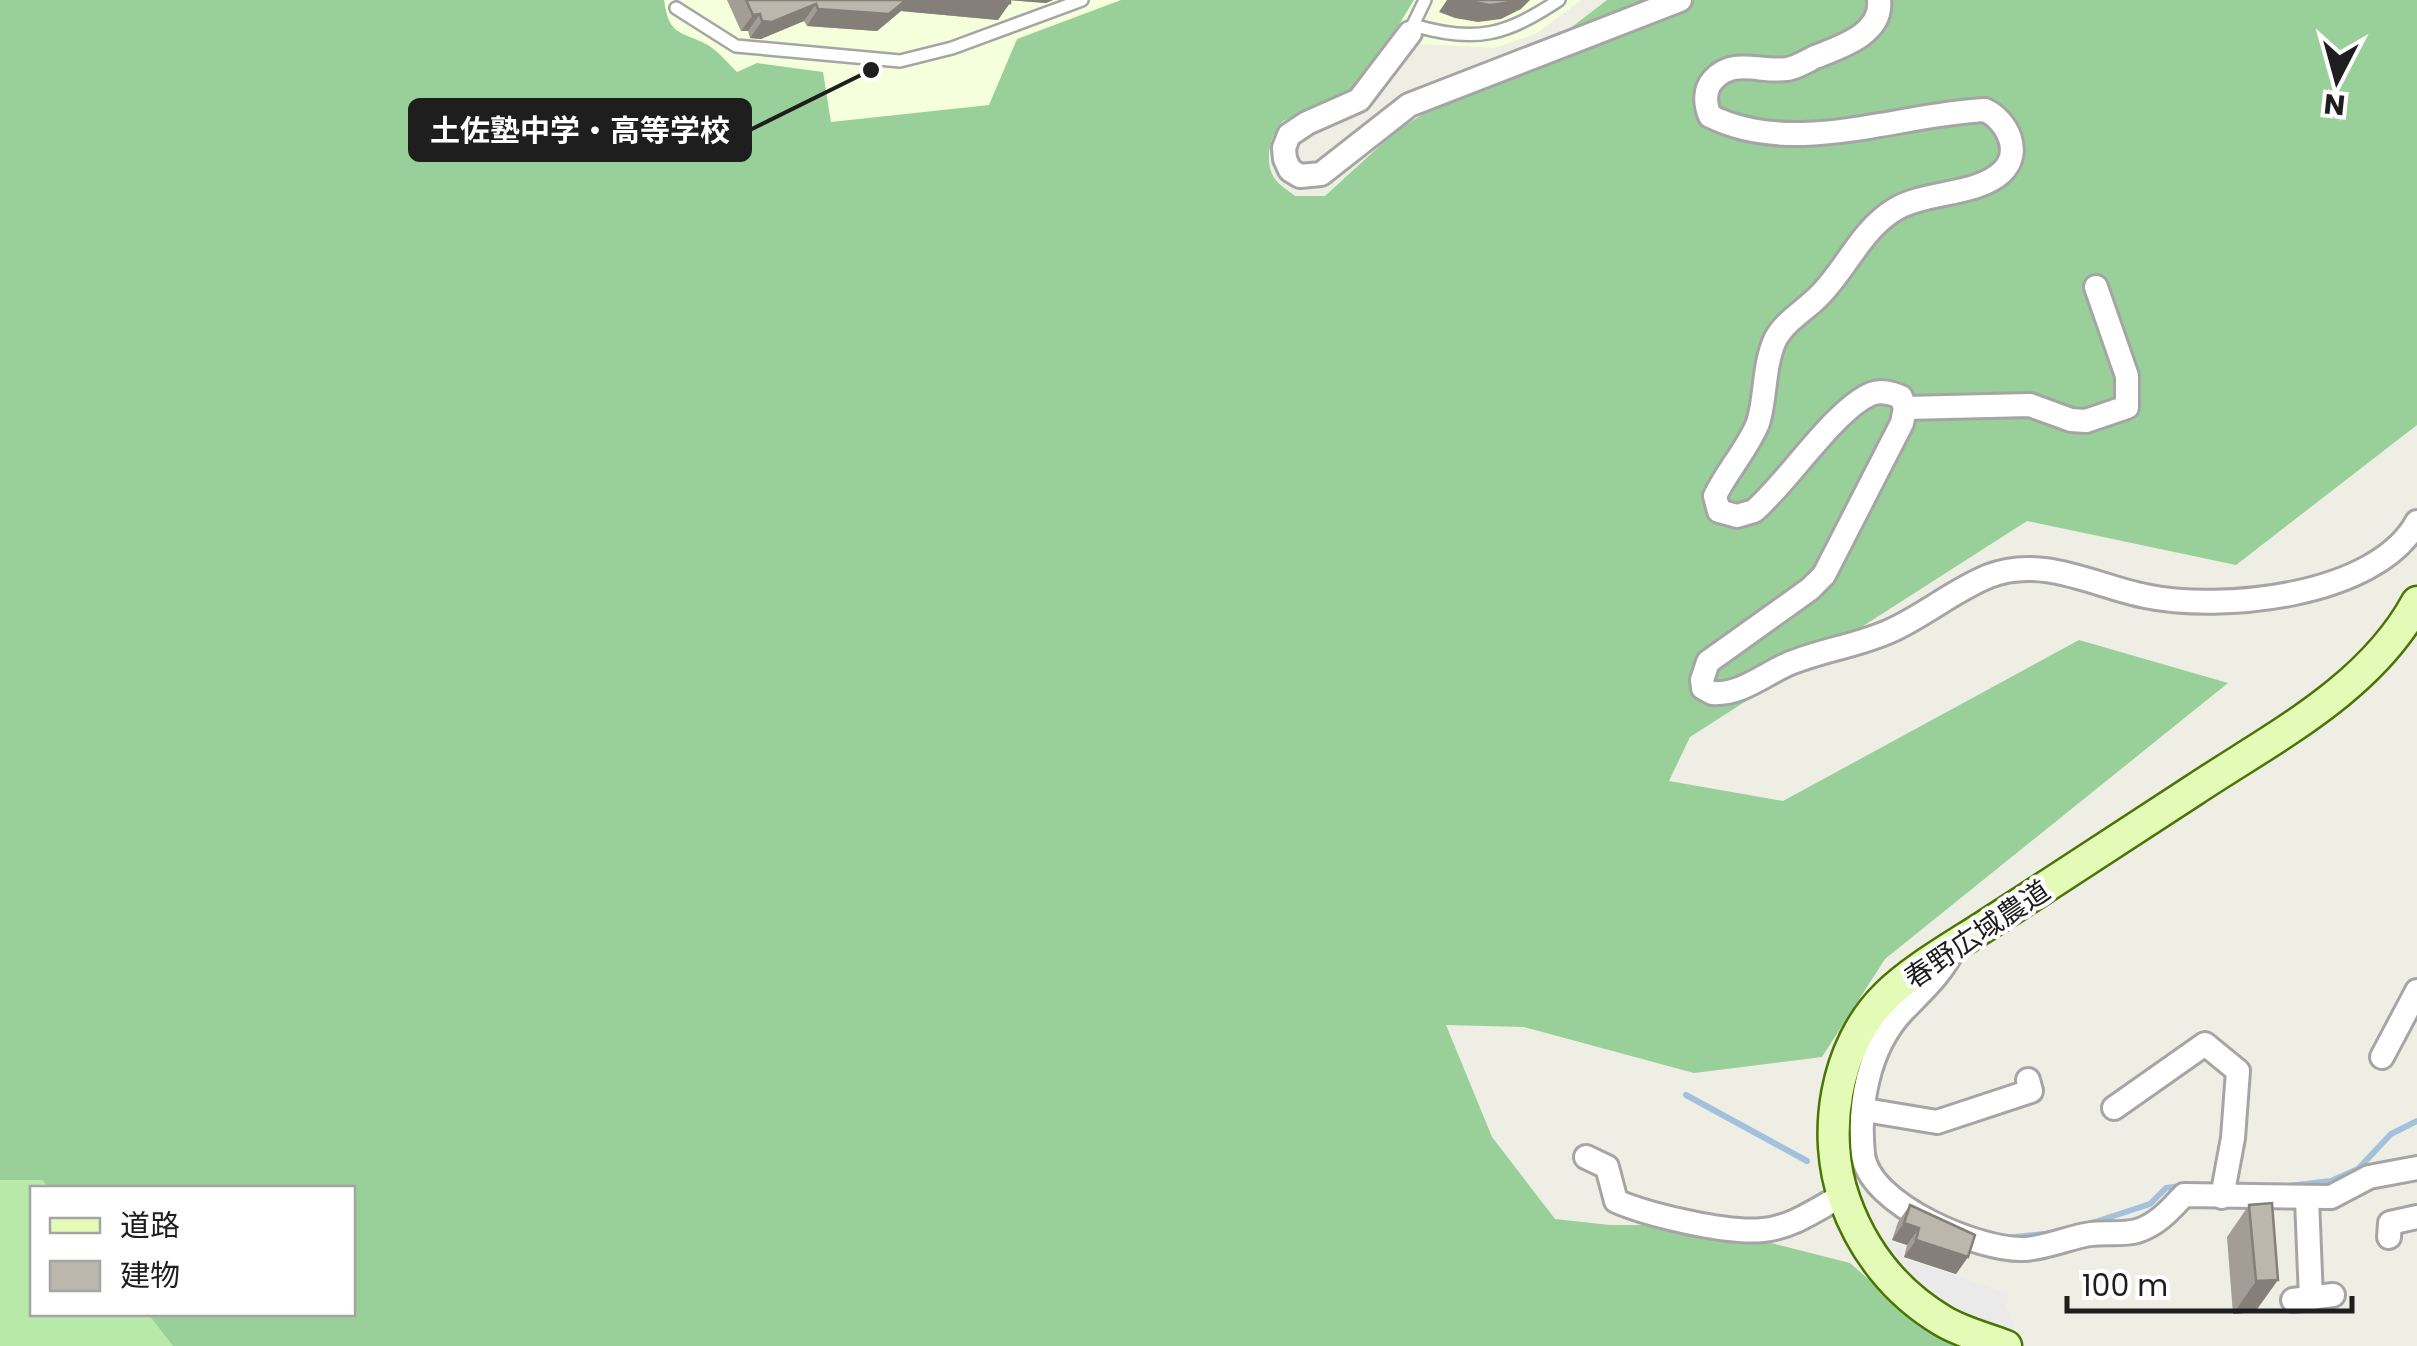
<svg xmlns="http://www.w3.org/2000/svg" width="2417" height="1346" viewBox="0 0 2417 1346" font-family="Poppins,'Noto Sans JP',sans-serif">
  <style>
    .education { fill: #f6ffdc }
    .grass { fill: #b7eaa9 }
    .forest { fill: #99cf98 }
    .parking { fill: #eaeaea }
    .lines { fill: none; stroke-linecap: round; stroke-linejoin: round }
    .stream { stroke: #a3c0dd; stroke-width: 6 }
    .lane-casing { stroke: #a5a5a5; stroke-width: 16 }
    .street-casing { stroke: #a5a5a5; stroke-width: 28 }
    .secondary-casing { stroke: #4a7504; stroke-width: 35 }
    .lane { stroke: #fff; stroke-width: 11 }
    .street { stroke: #fff; stroke-width: 22 }
    .secondary { stroke: #e4fab7; stroke-width: 30 }
    .wall { fill: #a29d95 }
    .shaded-wall { fill: #848079 }
    .building { fill: #bcb7ad; stroke: #848079; stroke-width: 2.5 }
    .labels { text-anchor: middle; stroke-width: 8; stroke-linejoin: round; paint-order: stroke }
    .street-label { font-size: 28px; fill: #1e1e1e; stroke: #fff }
    .leader { fill: none; stroke: #1e1e1e; stroke-width: 4 }
    .callout-dot { fill: #1e1e1e; stroke: #fff; stroke-width: 4 }
    .callout { fill: #1e1e1e; stroke: #1e1e1e; stroke-width: 4 }
    .callout-label { font-size: 30px; text-anchor: middle; font-weight: bold; fill: #fff }
  </style>
  <rect width="100%" height="100%" fill="#efeee4"/>
  <g class="education">
    <polygon points="657,0 1151,0 1003,125 824,142 663,33"/>
    <polygon points="1330,0 1581,0 1537,33 1495,48 1422,44"/>
  </g>
  <polygon class="grass" points="0,1180 42,1180 49,1188 32,1188 32,1314 148,1314 173,1346 0,1346"/>
  <path class="forest" d="M 0,0 L 664,0 C 669,35 678,30 706,44 C 717,50 727,62 737,72 L 757,63 L 823,72 L 831,122 L 989,105 L 1017,39 L 1121,0 L 1414,0 L 1370,72 L 1354,90 L 1283,121 C 1270,135 1263,162 1275,179 C 1279,185 1289,191 1295,196 L 1325,196 L 1396,131 L 1436,106 L 1499,83 L 1607,0 L 2417,0 L 2417,425 L 2236,565 L 2027,521 L 1690,737 L 1669,781 L 1783,801 L 2079,640 L 2228,683 L 1885,959 L 1822,1057 L 1694,1073 L 1524,1027 L 1446,1025 L 1492,1137 L 1555,1219 L 1610,1225 L 1676,1225 L 1759,1240 L 1850,1263 L 1921,1326 L 1968,1346 L 173,1346 L 148,1314 L 352,1314 L 352,1188 L 49,1188 L 42,1180 L 0,1180 Z"/>
  <polygon class="parking" points="1877,1236 1904,1247 1902,1258 2010,1294 2006,1304 2014,1328 2000,1332 1966,1320 1911,1288"/>
  <g class="lines">
    <g class="stream">
      <polyline points="1686,1095 1807,1161"/>
      <polyline points="2289,1186 2331,1181 2358,1169 2391,1134 2417,1121"/>
      <polyline points="2089,1224 2150,1204 2166,1188 2182,1186"/>
      <polyline points="2006,1238 2053,1233"/>
    </g>
    <g class="lane-casing">
      <g id="lane">
        <polyline points="676,8 736,46 900,61 952,48 1082,0"/>
        <path d="M 1413,25 C 1476,44 1506,35 1559,0"/>
        <polyline points="1411,29 1425,0"/>
      </g>
    </g>
    <g class="street-casing">
      <g id="street">
        <path d="M 1879,0 C 1883,34 1840,47 1815,57 C 1807,61 1796,68 1787,69 C 1761,73 1733,57 1713,80 C 1704,90 1705,104 1710,116 C 1795,158 1897,114 1985,110 C 2007,120 2023,152 2002,172 C 1977,196 1924,191 1894,210 C 1860,231 1846,270 1818,297 C 1804,311 1784,322 1775,340 C 1763,367 1766,399 1758,423 C 1748,448 1727,471 1715,496 L 1719,511 L 1737,516 L 1754,511 C 1788,482 1834,410 1871,394 C 1881,390 1891,393 1901,397 L 1905,408 L 1902,423 L 1824,575 L 1810,589 L 1708,662 L 1702,680 L 1703,688 L 1712,693 C 1741,695 1763,675 1788,664 C 1821,650 1857,646 1890,631 C 1924,616 1954,590 1989,576 C 2042,555 2095,586 2145,596 C 2221,612 2376,597 2417,522"/>
        <polyline points="1410,33 1359,100 1307,123 1289,135 1284,148 1285,159 1290,170 1300,176 1321,174 1409,105 1680,0"/>
        <polyline points="1905,408 2030,405 2071,420 2086,421 2127,407 2127,376 2096,287"/>
        <path d="M 1954,948 C 1942,974 1922,991 1902,1012 C 1868,1049 1858,1105 1863,1154 C 1868,1205 1980,1251 2024,1249 C 2047,1248 2069,1237 2091,1234 C 2106,1232 2122,1235 2137,1231 C 2157,1225 2170,1210 2184,1195 L 2331,1197 L 2369,1177 L 2417,1168"/>
        <polyline points="2382,1057 2417,991"/>
        <polyline points="2114,1108 2205,1044 2238,1071 2233,1138 2222,1197"/>
        <polyline points="1865,1110 1937,1122 2031,1091 2028,1080"/>
        <path d="M 1586,1157 L 1607,1167 L 1616,1201 C 1648,1215 1728,1234 1763,1230 C 1791,1228 1819,1208 1843,1195"/>
        <polyline points="2307,1199 2311,1299"/>
        <polyline points="2389,1237 2390,1223 2417,1217"/>
        <polyline points="2293,1300 2333,1295"/>
      </g>
    </g>
    <g class="secondary-casing">
      <path id="secondary" d="M 2006,1346 C 1985,1338 1961,1332 1943,1321 C 1896,1293 1863,1251 1845,1201 C 1821,1135 1835,1046 1886,996 C 1912,970 1954,946 1985,926 C 2055,881 2125,835 2194,790 C 2274,737 2370,689 2417,602"/>
    </g>
    <use href="#lane" class="lane"/>
    <use href="#street" class="street"/>
    <use href="#secondary" class="secondary"/>
  </g>
  <g class="wall">
    <polygon points="727,0 1053,0 1046,3 1010,0 998,20 901,11 877,31 807,26 804,21 761,39 750,38 748,31 741,31"/>
    <polygon points="2272,1203 2255,1312 2233,1314 2227,1237 2249,1205"/>
    <polygon points="1910,1205 1968,1257 1956,1274 1904,1257 1907,1245 1892,1240 1898,1222"/>
  </g>
  <g class="shaded-wall">
    <polygon points="906,0 979,0 1010,3 998,20 901,11 877,31 807,26 818,9"/>
    <polygon points="1008,0 1053,0 1046,3"/>
    <polygon points="1447,0 1530,0 1521,9 1501,19 1478,22 1455,18 1439,12"/>
    <polygon points="816,4 804,21 761,39 750,38 762,21"/>
    <polygon points="760,14 748,31 741,31 753,15"/>
    <polygon points="1904,1223 1919,1228 1907,1245 1892,1240"/>
    <polygon points="1916,1240 1968,1257 1956,1274 1904,1257"/>
    <polygon points="2278,1280 2255,1312 2233,1314 2256,1281"/>
  </g>
  <g class="building">
    <polygon points="746,0 906,0 889,14 818,9 816,4 772,22 762,21 760,14 753,15"/>
    <polygon points="979,0 1010,0 1010,3"/>
    <polygon points="1463,0 1517,0 1512,2 1490,5"/>
    <polygon points="2272,1203 2278,1280 2256,1281 2249,1205"/>
    <polygon points="1910,1205 1975,1235 1968,1257 1916,1240 1919,1228 1904,1223"/>
  </g>
  <g class="labels">
    <g class="street-label">
      <text transform="translate(1977 934) rotate(-34)" y="10">春野広域農道</text>
    </g>
  </g>
  <path class="leader" d="M871 70L750 130"/>
  <circle class="callout-dot" cx="871" cy="70" r="10"/>
  <rect class="callout" x="410" y="100" width="340" height="60" rx="10"/>
  <g class="callout-label">
    <text x="580" y="141">土佐塾中学・高等学校</text>
  </g>
  <rect x="30" y="1186" width="325" height="130" fill="#ffffff" stroke="#a5a5a5" stroke-width="2.5"/>
  <rect x="50" y="1218" width="50" height="15" fill="#e4fab7" stroke="#a5a5a5" stroke-width="2.5"/>
  <text x="120" y="1236" font-size="30" fill="#1e1e1e">道路</text>
  <rect x="50" y="1261" width="50" height="30" fill="#bcb7ad" stroke="#a5a5a5" stroke-width="2.5"/>
  <text x="120" y="1286" font-size="30" fill="#1e1e1e">建物</text>
  <g transform="translate(2337 80) rotate(186)" stroke="#ffffff" stroke-width="8" paint-order="stroke">
  <path d="M0-8L18 38L0 25L-18 38Z" fill="#1e1e1e"/>
  <text y="-15" font-size="28" font-weight="bold" text-anchor="middle" fill="#1e1e1e">N</text>
  </g>
  <path d="M2067 1296v15h285v-15" fill="none" stroke="#1e1e1e" stroke-width="5"/>
  <text x="2082" y="1296" font-size="30" fill="#1e1e1e" stroke="#ffffff" stroke-width="8" paint-order="stroke">100 m</text>
</svg>
